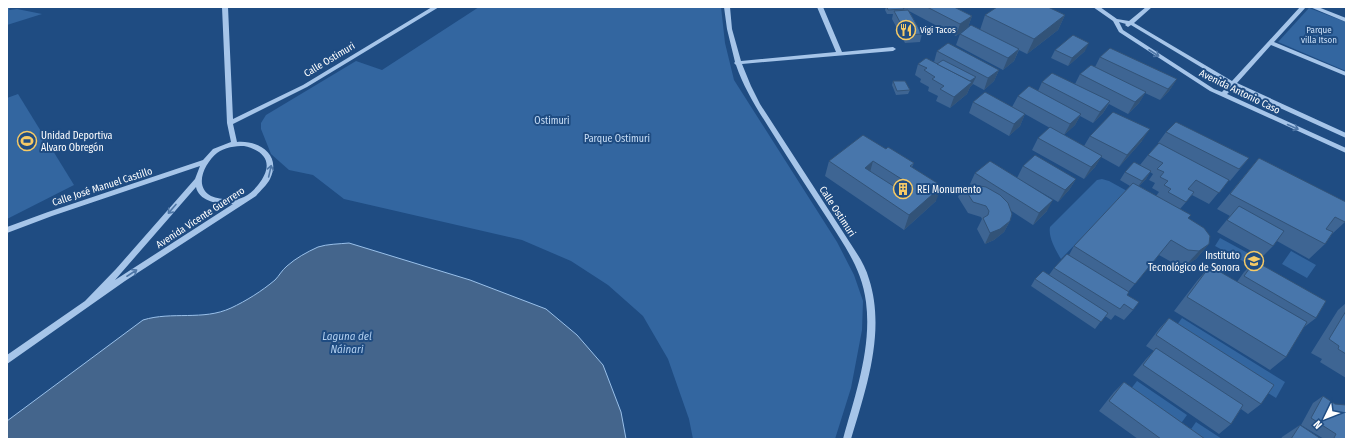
<svg xmlns="http://www.w3.org/2000/svg" width="1353" height="446" viewBox="0 0 1353 446" font-family="'Fira Sans Condensed',sans-serif">
  <style>
    .green { fill: #3366a0 }
    .water { fill: #44658c; stroke: #99c0ea }
    .lines { fill: none; stroke-linecap: round; stroke-linejoin: round }
    .minor { fill: #a6c5e9; fill-rule: evenodd }
    .wall { fill: #3e6593; fill-rule: evenodd }
    .shaded-wall { fill: #325378 }
    .building { fill: #4876ab; stroke: #325378; fill-rule: evenodd }
    .oneway { stroke: #4e76a6 }
    .labels { text-anchor: middle; stroke-width: 4; stroke-linejoin: round; paint-order: stroke }
    .far-poi-label { font-size: 9px; fill: #fff; stroke: #1f4c82; text-anchor: start }
    .far-park-label { font-size: 9px; fill: #cadff7; stroke: #1f4c82 }
    .street-label { font-size: 10px; fill: #fff; stroke: #1f4c82 }
    .park-label { font-size: 10px; fill: #cadff7; stroke: #1f4c82 }
    .poi-label { font-size: 10px; fill: #fff; stroke: #1f4c82; text-anchor: start }
    .water-label { font-size: 11px; font-style: italic; fill: #b1cff0; stroke: #1f4c82 }
  </style>
  <rect width="100%" height="100%" fill="#1f4c82"/>
  <g class="green">
    <polygon points="7,7 10,7 9,10 17,9 42,14 7,25"/>
    <polygon points="479,7 721,7 725,43 734,80 837,242 854,275 863,301 862,330 851,388 835,439 693,439 689,419 668,359 643,316 608,285 571,261 522,240 344,199 313,175 289,170 271,154 261,129 261,123 266,115 356,61 382,70"/>
    <polygon points="1309,8 1346,22 1346,71 1278,42"/>
    <polygon points="18,94 74,185 7,219 7,98"/>
    <path d="M 1102,179 L 1109,181 L 1156,207 L 1122,196 L 1061,259 C 1056,251 1048,237 1050,227 L 1097,180 Z"/>
    <polygon points="1220,238 1257,258 1252,266 1215,246"/>
    <polygon points="1291,251 1316,265 1307,278 1282,264"/>
    <polygon points="1182,318 1285,382 1276,398 1172,332"/>
    <polygon points="1137,381 1187,415 1177,429 1127,394"/>
    <polygon points="1196,422 1222,439 1192,439 1187,435"/>
  </g>
  <path class="water" d="M 349,243 L 470,280 L 546,309 L 577,335 L 603,365 L 621,412 L 626,439 L 7,439 L 7,421 L 143,320 C 172,311 203,321 231,308 C 246,301 262,291 275,280 C 279,276 282,270 287,266 C 296,258 307,252 318,247 C 327,244 339,244 349,243 Z"/>
  <g class="lines">
    <g class="minor">
      <path d="M 222,7 L 228,7 L 233,119 L 303,85 L 432,7 L 439,7 L 307,87 L 233,124 L 237,142 C 259,140 282,155 270,179 C 267,185 261,190 256,196 L 125,281 L 7,364 L 7,355 L 85,301 L 116,269 L 195,179 L 200,166 L 52,216 L 7,233 L 7,227 L 48,212 L 203,160 L 213,149 L 231,142 L 227,123 ZM 244,146 C 267,151 274,165 258,185 C 254,190 250,194 244,197 C 235,201 220,200 211,196 C 193,186 205,163 217,153 C 225,147 235,146 244,146 ZM 196,187 C 199,202 221,205 233,204 L 115,280 Z"/>
      <path d="M 724,7 L 730,7 L 732,29 L 741,61 L 836,52 L 817,7 L 823,7 L 842,52 L 893,47 L 896,49 L 893,51 L 742,64 L 751,86 L 760,104 L 854,249 C 860,258 866,268 869,279 C 886,331 866,389 851,439 L 843,439 C 855,396 872,348 866,302 C 862,270 846,248 829,221 C 810,192 791,163 773,134 C 759,112 744,89 736,65 L 734,63 L 735,62 L 727,29 Z"/>
      <path d="M 1093,7 L 1100,7 L 1117,19 L 1129,21 L 1146,7 L 1152,7 L 1134,23 L 1232,81 L 1300,7 L 1306,7 L 1274,42 L 1346,72 L 1346,76 L 1271,45 L 1237,83 L 1346,133 L 1346,138 L 1234,87 L 1227,94 L 1346,148 L 1346,153 L 1210,91 L 1119,32 L 1113,21 ZM 1119,22 L 1126,24 L 1125,25 L 1128,27 L 1131,25 L 1229,84 L 1222,92 L 1214,89 L 1123,30 Z"/>
      <polygon points="1310,7 1318,7 1346,18 1346,22"/>
    </g>
  </g>
  <g class="wall">
    <polygon points="885,7 903,7 904,8 904,7 954,7 972,16 968,27 956,36 909,11 922,34 920,42 905,43 892,19 893,14 887,14 885,10 886,7"/>
    <polygon points="985,15 1065,15 1058,30 1027,54 1019,50 1014,61 1003,70 956,45 960,34 980,30"/>
    <polygon points="1055,50 1085,51 1068,66 1051,58"/>
    <polygon points="937,51 999,70 994,81 984,90 973,84 970,87 967,94 950,108 936,101 938,96 928,91 929,87 920,82 921,79 915,75 918,64 934,62"/>
    <polygon points="1100,57 1177,79 1169,91 1160,100 1145,93 1139,103 1128,114 1109,104 1103,113 1093,123 1080,116 1075,125 1064,135 1084,146 1090,136 1142,141 1119,167 1101,157 1095,167 1084,179 1032,150 1038,138 1050,128 1025,114 1020,126 1009,136 969,113 973,102 1012,107 1018,96 1038,91 1042,82 1075,84 1080,74 1095,67"/>
    <polygon points="893,81 910,90 908,94 896,95 892,85"/>
    <path d="M 1166,132 L 1249,158 L 1230,181 L 1229,180 L 1209,204 L 1192,195 L 1180,209 L 1209,244 L 1196,259 L 1186,265 L 1175,264 L 1159,255 L 1128,292 L 1127,295 L 1133,310 L 1124,320 L 1115,315 L 1111,320 L 1105,316 L 1095,329 L 1031,286 L 1035,279 L 1049,275 L 1054,268 L 1069,255 L 1074,246 L 1130,186 L 1120,180 L 1125,172 L 1140,165 L 1148,155 L 1158,144 L 1158,143 ZM 1150,172 L 1153,174 L 1149,180 L 1155,183 L 1152,188 L 1159,192 L 1156,196 L 1139,186 L 1146,179 Z"/>
    <polygon points="886,149 914,163 912,167 936,201 904,230 825,176 829,161"/>
    <polygon points="1259,158 1345,222 1332,234 1325,244 1309,259 1277,241 1273,246 1262,257 1217,232 1230,216 1217,209"/>
    <polygon points="1023,166 1076,179 1069,190 1058,202 1017,178"/>
    <polygon points="975,173 1047,211 1033,225 1010,210 1010,221 1004,232 994,240 985,244 977,229 982,219 981,217 968,213 958,197 963,186 971,185 970,184"/>
    <polygon points="1255,261 1316,318 1303,328 1286,357 1270,370 1174,311 1197,281 1210,266 1237,282 1244,272"/>
    <polygon points="1346,303 1346,378 1320,362 1322,359 1311,353 1338,310"/>
    <polygon points="1169,318 1261,404 1248,414 1241,409 1231,424 1219,434 1133,375 1146,359 1154,351 1146,346 1159,329"/>
    <polygon points="1124,382 1205,439 1138,439 1099,411 1114,392"/>
    <polygon points="1323,396 1346,439 1324,439 1301,425 1313,403"/>
    <polygon points="1300,425 1321,439 1281,439 1282,437"/>
  </g>
  <g class="shaded-wall">
    <polygon points="1065,15 1058,30 1027,54 1034,39"/>
    <polygon points="972,16 968,27 956,36 960,24"/>
    <polygon points="1089,43 1085,51 1068,66 1072,58"/>
    <polygon points="1019,49 1014,61 1003,70 1008,58"/>
    <polygon points="999,70 994,81 984,90 988,78"/>
    <polygon points="976,77 972,85 970,87 967,94 950,108 954,97 969,82"/>
    <polygon points="1177,79 1169,91 1160,100 1168,89"/>
    <polygon points="1146,92 1139,103 1128,114 1135,102"/>
    <polygon points="1110,101 1103,113 1093,123 1100,112"/>
    <polygon points="1025,114 1020,126 1009,136 1014,124"/>
    <polygon points="1081,114 1075,125 1064,135 1070,124"/>
    <polygon points="1150,129 1142,141 1119,167 1127,155"/>
    <polygon points="1102,156 1095,167 1084,179 1091,167"/>
    <polygon points="873,161 869,176 865,168"/>
    <polygon points="1151,171 1146,179 1136,189 1142,181"/>
    <polygon points="1076,179 1069,190 1058,202 1065,190"/>
    <polygon points="942,186 936,201 904,230 909,215"/>
    <polygon points="1053,200 1047,211 1033,225 1039,213"/>
    <polygon points="1010,221 1004,232 994,240 985,244 990,233"/>
    <polygon points="1209,244 1196,259 1186,265 1199,251"/>
  </g>
  <g class="building">
    <polygon points="887,7 903,7 904,9 888,10"/>
    <polygon points="927,7 954,7 972,16 960,24"/>
    <polygon points="997,7 1048,7 1065,15 1034,39 985,15"/>
    <polygon points="908,10 922,34 907,35 894,11"/>
    <polygon points="971,25 1019,49 1008,58 960,34"/>
    <polygon points="1073,35 1089,43 1072,58 1055,50"/>
    <polygon points="948,43 999,70 988,78 937,51"/>
    <polygon points="1110,48 1177,79 1168,89 1100,57"/>
    <polygon points="926,58 972,82 954,97 940,89 944,86 932,79 935,77 924,70 927,68 918,64"/>
    <polygon points="943,60 976,77 970,81 937,64"/>
    <polygon points="1091,65 1146,92 1135,102 1080,74"/>
    <polygon points="1052,73 1110,101 1100,112 1042,82"/>
    <polygon points="893,81 905,81 910,90 897,91"/>
    <polygon points="1029,86 1081,114 1070,124 1018,96"/>
    <polygon points="985,92 1025,114 1014,124 973,102"/>
    <polygon points="1113,112 1150,129 1127,155 1090,136"/>
    <polygon points="1176,122 1249,158 1239,169 1166,132"/>
    <polygon points="1050,127 1102,156 1091,167 1038,138"/>
    <path d="M 863,135 L 886,149 L 888,147 L 914,163 L 910,166 L 942,186 L 909,215 L 829,161 ZM 873,161 L 903,180 L 895,187 L 865,168 Z"/>
    <polygon points="1159,143 1229,180 1219,193 1196,180 1188,189 1194,192 1186,202 1168,192 1171,189 1164,185 1168,181 1160,177 1164,172 1157,169 1163,163 1148,155"/>
    <polygon points="1035,155 1076,179 1065,190 1023,166"/>
    <polygon points="1259,158 1346,202 1346,220 1345,222 1335,217 1326,229 1333,232 1325,244 1230,194"/>
    <polygon points="990,161 1053,200 1039,213 975,173"/>
    <polygon points="1134,162 1151,171 1142,181 1125,172"/>
    <polygon points="1133,183 1191,215 1188,218 1204,228 1210,236 1209,244 1199,251 1188,250 1171,240 1135,284 1074,246"/>
    <polygon points="974,185 986,187 1000,195 1008,203 1012,214 1010,221 1000,229 990,233 983,218 988,215 989,211 986,206 973,202 963,186"/>
    <polygon points="1239,206 1284,231 1273,246 1227,220"/>
    <polygon points="1067,254 1129,292 1127,295 1139,302 1133,310 1124,304 1120,309 1054,268"/>
    <polygon points="1255,261 1326,301 1316,318 1244,276"/>
    <polygon points="1210,266 1307,322 1286,357 1187,297"/>
    <polygon points="1043,271 1108,313 1101,322 1035,279"/>
    <polygon points="1346,311 1346,354 1338,349 1339,346 1329,339"/>
    <polygon points="1169,318 1274,385 1261,404 1156,335"/>
    <polygon points="1156,348 1243,405 1231,424 1143,365"/>
    <polygon points="1124,382 1205,439 1161,439 1109,401"/>
    <polygon points="1323,396 1335,404 1346,405 1346,439 1335,439 1334,438 1336,434 1311,418"/>
    <polygon points="1300,425 1321,439 1291,439"/>
  </g>
  <defs><path id="oneway-shaft" d="M-6 0H5M1.5-3L5.5 0L1.5 3" fill="none" stroke-width="1.6" stroke-linecap="round" stroke-linejoin="round"/></defs>
  <g class="oneway">
    <use href="#oneway-shaft" transform="translate(1154 53) rotate(33)"/>
    <use href="#oneway-shaft" transform="translate(1293 127) rotate(24)"/>
    <use href="#oneway-shaft" transform="translate(270 171) rotate(-77)"/>
    <use href="#oneway-shaft" transform="translate(172 209) rotate(131)"/>
    <use href="#oneway-shaft" transform="translate(132 273) rotate(-33)"/>
  </g>
  <defs>
    <g id="restaurant-ring" transform="scale(1)"><circle r="9.5" fill="#1f4c82" stroke="#f6ca66" stroke-width="1.5"/><path d="M-5-6h1v4h1v-4h1v4h1v-4h1v5L-1.5 .5V6h-2V.5L-5-1ZM5-6V6H3V1.5H1.5Q1.5-4 5-6Z" fill="#f6ca66"/></g>
    <g id="stadium-ring" transform="scale(1)"><circle r="9.5" fill="#1f4c82" stroke="#f6ca66" stroke-width="1.5"/><path d="M0-5a6.5 5 0 1 0 0 10a6.5 5 0 1 0 0-10ZM-3.5-1.8h7v3.6h-7Z" fill="#f6ca66"/></g>
    <g id="building-ring" transform="scale(1)"><circle r="9.5" fill="#1f4c82" stroke="#f6ca66" stroke-width="1.5"/><path d="M-4-6H4V6H1V3H-1V6H-4ZM-2.5-4.3h1.7v1.8h-1.7ZM.8-4.3h1.7v1.8H.8ZM-2.5-1h1.7V.8h-1.7ZM.8-1h1.7V.8H.8Z" fill="#f6ca66"/></g>
    <g id="school-ring" transform="scale(1)"><circle r="9.5" fill="#1f4c82" stroke="#f6ca66" stroke-width="1.5"/><path d="M0-5L7-2L0 1L-7-2ZM-4 1L0 2.5L4 1V4Q0 6-4 4Z" fill="#f6ca66"/></g>
  </defs>
  <g fill-rule="evenodd">
    <use href="#restaurant-ring" x="906" y="30"/>
    <use href="#stadium-ring" x="27" y="141"/>
    <use href="#building-ring" x="903" y="189"/>
    <use href="#school-ring" x="1254" y="261"/>
  </g>
  <g class="labels">
    <g class="far-poi-label">
      <text x="920" y="33">Vigi Tacos</text>
    </g>
    <g class="far-park-label">
      <text x="1319" y="33">Parque<tspan x="1319" dy="10">villa Itson</tspan></text>
    </g>
    <g class="street-label">
      <text transform="translate(329 59) rotate(-31)" y="4">Calle Ostimuri</text>
      <text transform="translate(1240 91) rotate(26)" y="4">Avenida Antonio Caso</text>
      <text transform="translate(102 186) rotate(-18)" y="4">Calle José Manuel Castillo</text>
      <text transform="translate(838 211) rotate(57)" y="4">Calle Ostimuri</text>
      <text transform="translate(200 217) rotate(-33)" y="4">Avenida Vicente Guerrero</text>
    </g>
    <g class="park-label">
      <text x="552" y="124">Ostimuri</text>
      <text x="617" y="142">Parque Ostimuri</text>
    </g>
    <g class="poi-label">
      <text x="41" y="139">Unidad Deportiva<tspan x="41" dy="12">Alvaro Obregón</tspan></text>
      <text x="917" y="193">REI Monumento</text>
      <text x="1240" y="259" text-anchor="end">Instituto<tspan x="1240" dy="12">Tecnológico de Sonora</tspan></text>
    </g>
    <g class="water-label">
      <text x="347" y="340">Laguna del<tspan x="347" dy="13">Náinari</tspan></text>
    </g>
  </g>
  <rect width="1353" height="446" fill="none" stroke="#ffffff" stroke-width="16"/>
  <g transform="translate(1325 418) rotate(227)" stroke="#1f4c82" stroke-width="3" paint-order="stroke">
  <path d="M0-3L7 15L0 10L-7 15Z" fill="#ffffff"/>
  <text y="-6" font-size="11" font-weight="bold" text-anchor="middle" fill="#ffffff">N</text>
  </g>
</svg>
